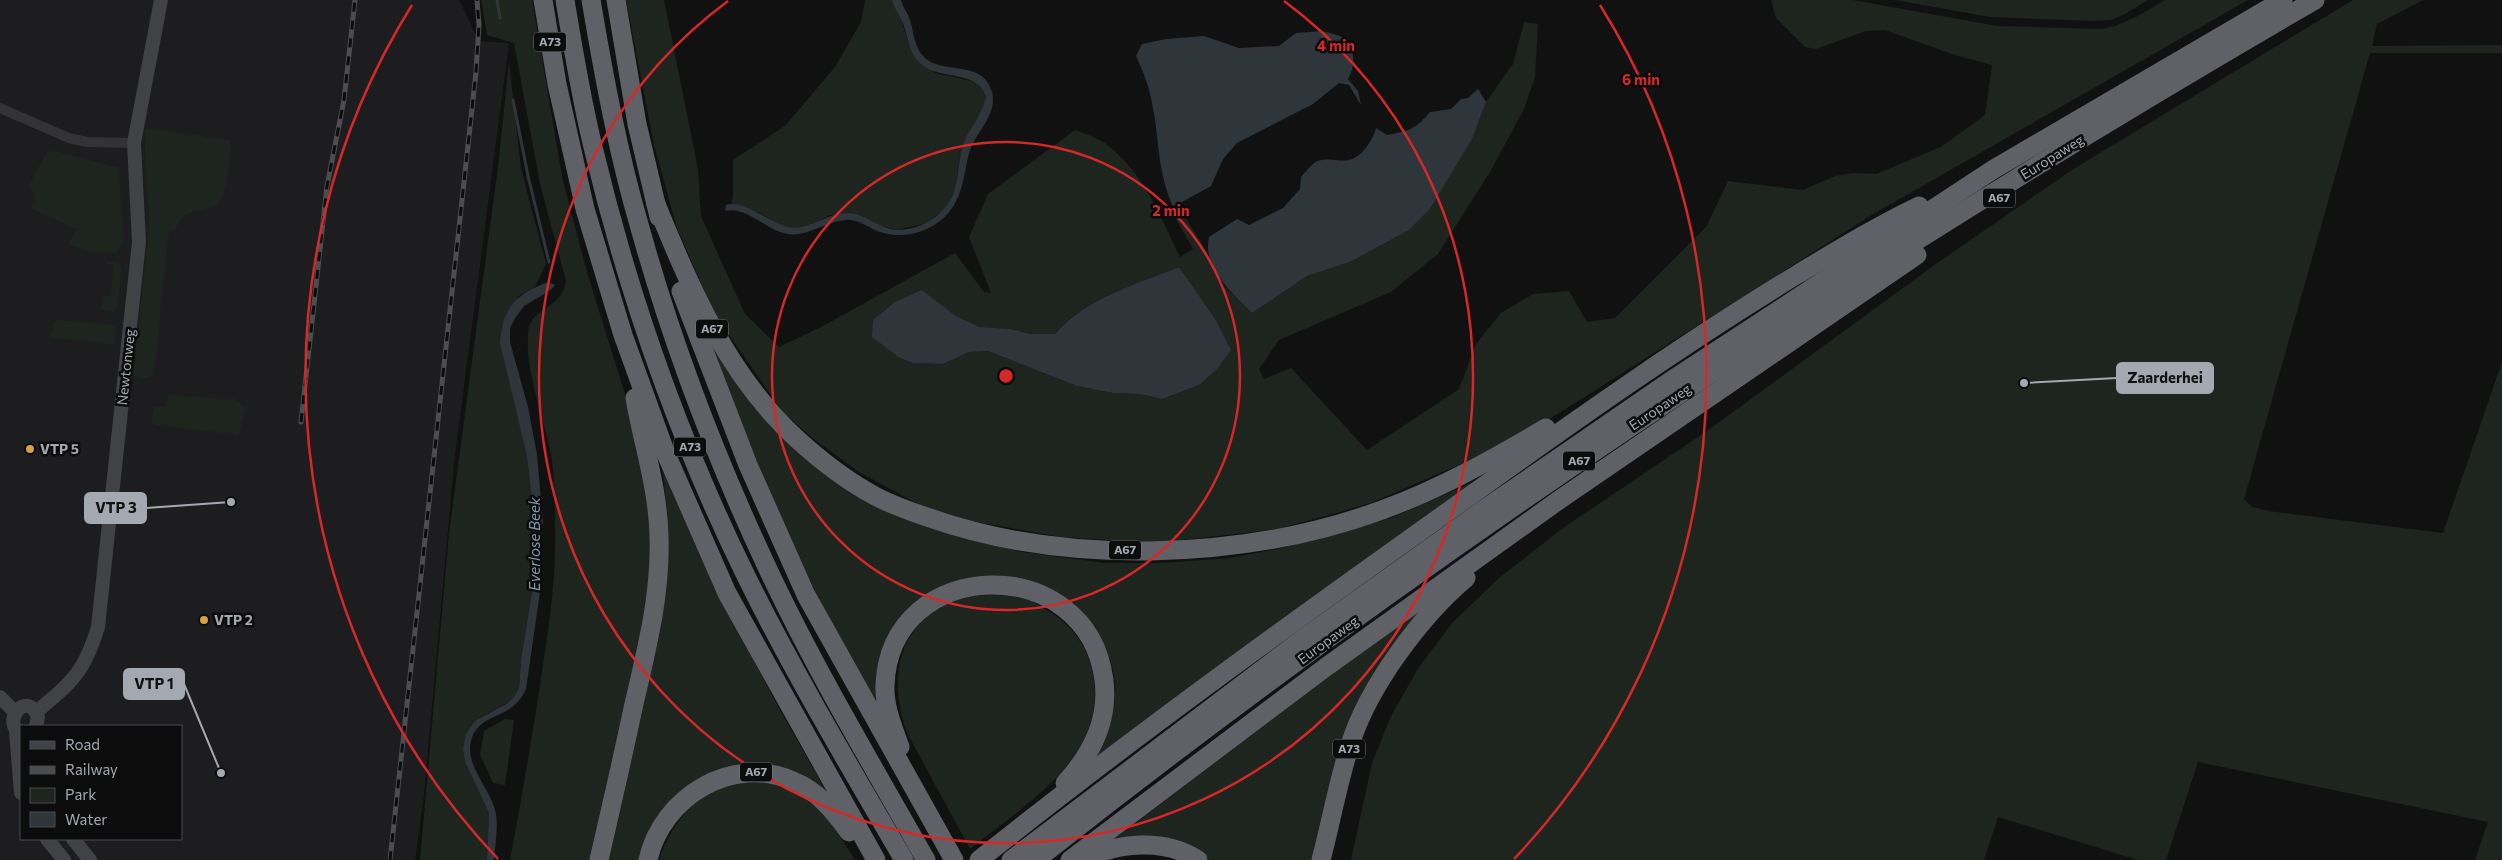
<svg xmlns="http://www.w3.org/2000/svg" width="2502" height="860" viewBox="0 0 2502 860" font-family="Commissioner,sans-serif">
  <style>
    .built { fill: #1d1d1f; fill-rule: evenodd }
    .green { fill: #1e241e; fill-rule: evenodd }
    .water { fill: #2e363b }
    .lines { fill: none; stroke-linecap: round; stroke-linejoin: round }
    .stream { stroke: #2e363b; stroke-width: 3 }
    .street { stroke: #333337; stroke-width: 10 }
    .secondary { stroke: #414246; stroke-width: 14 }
    .highway { stroke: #5f6167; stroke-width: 19 }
    .rail-casing { stroke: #4c4d51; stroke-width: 5 }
    .rail { stroke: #0c0c0d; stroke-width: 3; stroke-dasharray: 9; stroke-linecap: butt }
    .ring { fill: none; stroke: #d62828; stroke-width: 2.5 }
    .poi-dot { fill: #daa242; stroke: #0c0c0d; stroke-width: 2 }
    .labels { text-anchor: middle; stroke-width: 5; stroke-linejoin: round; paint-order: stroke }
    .shield { fill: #0c0c0d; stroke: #767980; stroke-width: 1 }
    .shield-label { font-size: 12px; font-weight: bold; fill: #a4a8b1 }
    .street-label { font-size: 14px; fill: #a4a8b1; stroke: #0c0c0d }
    .poi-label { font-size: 14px; font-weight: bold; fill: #a4a8b1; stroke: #0c0c0d; text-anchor: start }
    .water-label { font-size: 15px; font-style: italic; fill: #7f96a8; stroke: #0c0c0d }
    .centre { fill: #d62828; stroke: #0c0c0d; stroke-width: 2.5 }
    .ring-label { font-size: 15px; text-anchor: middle; font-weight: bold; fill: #d62828; stroke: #0c0c0d; stroke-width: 5; stroke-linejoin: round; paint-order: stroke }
    .leader { fill: none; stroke: #a4a8b1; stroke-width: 2 }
    .callout-dot { fill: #a4a8b1; stroke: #0c0c0d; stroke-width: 2 }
    .callout { fill: #a4a8b1; stroke: #a4a8b1; stroke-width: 2 }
    .callout-label { font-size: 15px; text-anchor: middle; font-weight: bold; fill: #111 }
  </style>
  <rect width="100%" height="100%" fill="#111112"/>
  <path class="built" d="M 0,0 L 459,0 L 479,41 L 509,43 L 454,463 L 424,795 L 415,860 L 0,860 ZM 21,726 L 181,726 L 181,839 L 21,839 Z"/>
  <g class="green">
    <path d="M 481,0 L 532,0 L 563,181 L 587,272 L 629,407 L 651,515 L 649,598 L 592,860 L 510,860 C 521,802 531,743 540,685 C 548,632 557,577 555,523 C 555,501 555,477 551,455 C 544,415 525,374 528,333 C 529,307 562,310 566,281 L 540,184 L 514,43 L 487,35 Z"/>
    <path d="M 626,0 L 664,0 L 698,169 L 701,216 L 745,314 L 779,347 L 823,326 L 955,253 L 984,292 L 991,293 L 969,237 L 988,194 L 1075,130 C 1085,134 1098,138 1106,144 C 1144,173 1160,216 1180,257 L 1193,249 L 1172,212 L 1173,207 L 1177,205 L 1206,250 L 1223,285 L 1252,313 L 1307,276 L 1352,261 L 1409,230 L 1430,209 L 1472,139 L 1486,102 L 1513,64 L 1524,22 L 1538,24 L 1535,77 L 1524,109 L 1490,172 L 1438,254 L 1391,292 L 1279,340 L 1259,369 L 1264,379 L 1291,368 L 1367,450 L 1459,389 L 1476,344 L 1501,313 L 1533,294 L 1569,291 L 1587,322 L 1615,318 L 1706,227 L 1728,181 L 1803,190 L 1835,176 L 1854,173 L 1876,174 L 1941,147 L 1985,115 L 1992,65 L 1955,55 L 1885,30 L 1866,31 L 1816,49 L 1805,47 L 1776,18 L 1771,0 L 1853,0 L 1997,26 L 2101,29 L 2115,26 L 2138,16 L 2165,0 L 2248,0 L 1875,213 L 1564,410 L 1505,445 L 1371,503 L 1322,517 L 1273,530 L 1154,543 L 1061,537 L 971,521 L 920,505 L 859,472 L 811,437 L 782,411 L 715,315 L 677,228 L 654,145 ZM 1179,267 L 1188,281 L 1199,385 L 1162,399 L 1140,394 L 1113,393 L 1077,386 L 988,351 L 969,352 L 943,364 L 913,363 L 900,358 L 922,290 L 956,316 L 981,327 L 1011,329 L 1030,334 L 1055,334 C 1084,298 1137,284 1179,267 Z"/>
    <polygon points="865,0 892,0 901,19 909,45 935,73 976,82 985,91 985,105 971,128 960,156 955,190 950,201 943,211 927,223 897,230 881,226 863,216 830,215 810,226 796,228 782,226 760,213 731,203 733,197 733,160 785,126 835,67 861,22"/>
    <polygon points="1895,0 2148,0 2123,15 2111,20 2092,21 1990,17"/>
    <polygon points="2353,0 2423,0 2377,24 2372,46 2502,45 2502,53 2370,53 2244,499 2252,507 2269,511 2443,533 2502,362 2502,860 2475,860 2488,822 2198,762 2166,860 2138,860 1998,817 1984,860 1351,860 1372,763 1391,716 1419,667 1452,623 1499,578 1563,528 1707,431 1940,261 2075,168"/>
    <polygon points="509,62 521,168 546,264 535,287 519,296 501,327 527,456 534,521 529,559 533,585 521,660 519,688 514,697 505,704 475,721 466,764 489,813 487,860 420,860 449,533 498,167"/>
    <path d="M 146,128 L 230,140 L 231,143 C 230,156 228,195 218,203 C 199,218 189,201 174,231 L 169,232 L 154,375 L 144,379 L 133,376 L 149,229 C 150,195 142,164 146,128 Z"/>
    <polygon points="49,149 119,168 124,241 117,253 89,252 69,244 76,229 30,208 35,202 34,193 28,186"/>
    <polygon points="107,261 119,263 122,268 117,310 114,312 101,310 103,296 110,297 114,265 106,264"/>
    <polygon points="59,320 112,325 116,329 114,344 49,338 54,322"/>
    <path d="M 701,322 L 796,443 L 969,537 L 1016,551 L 1104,563 L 1164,563 L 1229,558 L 1282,548 L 1391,518 L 1480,479 L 1092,763 C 1124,711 1125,660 1082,614 C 1070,600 1052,587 1035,583 C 1027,582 1016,586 1009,588 C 979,595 949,601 919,608 L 878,706 L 821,603 L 776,510 Z"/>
    <polygon points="168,395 235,399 245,408 239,435 156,425 151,422 154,407 165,407"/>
    <polygon points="662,462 712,579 776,703 834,805 807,783 712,776 643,860 609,860 661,628 668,551 668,522"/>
    <path d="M 985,592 C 997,594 1011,594 1023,597 C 1030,599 1037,604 1043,608 C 1100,637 1110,708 1073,758 C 1046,794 1005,821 970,849 L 908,735 C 887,682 896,624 955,600 C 964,596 975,595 985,592 Z"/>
    <polygon points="1435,596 1397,642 1317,860 1210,860 1205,856 1100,850"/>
    <polygon points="505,719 514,720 505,785 493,783 480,755 484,731"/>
    <path d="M 762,780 C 772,784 785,786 795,791 C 823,804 839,835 855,860 L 659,860 C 669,830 691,797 723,786 C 735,782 749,782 762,780 Z"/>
  </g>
  <g class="water">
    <path d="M 892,0 L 901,0 C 903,8 908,13 910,20 C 914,33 914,48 925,58 C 944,75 983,59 992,92 C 998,115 975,132 969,153 C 965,168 964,183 958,197 C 946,227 910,242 880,232 C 868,228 858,218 845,220 C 822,222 804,241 780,232 C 763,226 744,206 725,211 L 726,205 C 742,199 767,220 782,225 C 806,235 824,213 847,213 C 866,213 879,229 897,230 C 923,230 949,213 955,188 C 959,174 958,158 964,143 C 970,126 983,114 986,96 C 977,69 938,81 920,63 C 908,52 908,35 902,21 C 899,14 894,8 892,0 Z"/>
    <path d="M 1322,31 C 1329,33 1340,35 1345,39 C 1356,48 1355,68 1348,79 L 1358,91 L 1361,105 L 1349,85 L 1339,83 L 1313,104 L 1237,143 L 1223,159 L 1211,186 L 1173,207 C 1157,169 1160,146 1153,108 C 1150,89 1144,73 1136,56 L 1142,44 L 1166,39 L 1204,36 L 1239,48 L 1279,46 L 1296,33 Z"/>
    <path d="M 1478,89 L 1486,102 L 1472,139 L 1430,209 L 1409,230 L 1352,261 L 1307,276 L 1252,313 C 1232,293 1202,267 1209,237 L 1237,219 L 1249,225 L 1283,208 L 1300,189 L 1301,177 C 1306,172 1311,164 1318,161 C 1329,157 1338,162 1349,160 C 1362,157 1373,140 1376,128 L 1387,135 C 1409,131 1416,129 1430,112 L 1451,109 L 1461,99 L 1468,98 Z"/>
    <path d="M 1179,267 L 1215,319 L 1231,350 L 1216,370 L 1199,385 L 1162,399 L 1140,394 L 1113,393 L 1077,386 L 988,351 L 969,352 L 943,364 L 913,363 L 900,358 L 872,337 L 873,320 L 895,302 L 922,290 L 956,316 L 980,327 L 1011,329 L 1030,334 L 1055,334 C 1085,298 1137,284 1179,267 Z"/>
    <path d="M 548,282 L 555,285 L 551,290 L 524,306 L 515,318 L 510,328 L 510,342 L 528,407 L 537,455 L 543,522 L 539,558 L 541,585 L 526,689 C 512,720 484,712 473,735 C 461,762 489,786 495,810 C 499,822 495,847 494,860 L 487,860 L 489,813 L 466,764 L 463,749 L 466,734 L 475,721 L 506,704 L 514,697 L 519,688 L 521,660 L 533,585 L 529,559 L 534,521 L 527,456 L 500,343 C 502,308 516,294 548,282 Z"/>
  </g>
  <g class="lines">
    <g class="stream">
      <polyline points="497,0 500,18"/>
      <polyline points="513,100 528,176 549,262"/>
    </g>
    <polyline class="street" points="0,108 69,138 87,142 134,143"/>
    <g class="secondary">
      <polyline points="0,697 13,710"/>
      <path d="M 36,712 C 72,682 84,673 98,627 L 139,242 L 134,143 L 161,0"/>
      <polyline points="16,731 21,793"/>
      <path d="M 21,733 C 0,723 27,688 38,717 L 36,726"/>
      <polyline points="47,839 64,860"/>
      <polyline points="73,839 90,860"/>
    </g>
    <g class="highway">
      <polyline points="543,0 557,84 585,209 623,335 666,454 727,593 876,860"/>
      <path d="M 565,0 C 573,49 581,98 593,147 C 628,294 680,442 747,578 C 795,675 850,767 904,860"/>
      <path d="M 591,0 C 604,77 618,153 640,228 C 672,343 715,456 766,565 C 813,666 871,763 926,860"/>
      <polyline points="616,0 637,124 659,217"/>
      <path d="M 656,204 C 691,289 727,375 797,439 C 820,460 847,481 875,496 C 892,505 912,512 930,518 C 1068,566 1245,560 1382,510 C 1440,489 1493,459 1546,428"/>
      <polyline points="681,291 748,465 806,595 954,860"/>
      <path d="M 900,747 C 893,727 884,707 885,685 C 890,555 1087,550 1104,680 C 1109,720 1091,755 1065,783"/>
      <path d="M 599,860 C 611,808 623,756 634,704 C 647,648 661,594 659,536 C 658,488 643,444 635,398"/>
      <path d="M 648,860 C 662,797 732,754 793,781 C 818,791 834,811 849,832"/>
      <path d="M 979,860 C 1139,732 1307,612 1474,493 C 1580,417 1686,342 1798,274 C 1838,250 1877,226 1919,206"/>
      <polyline points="1011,860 1300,641 1483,510 1669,382 1994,169 2283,0"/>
      <path d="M 1036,860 C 1439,541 1870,258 2315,0"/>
      <polyline points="1070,860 1326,667 1559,500 1917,255"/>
      <path d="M 1084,860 C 1117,842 1165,838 1198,860"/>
      <path d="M 1321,860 C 1331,822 1338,782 1350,745 C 1368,687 1420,617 1466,578"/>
    </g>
    <g class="rail-casing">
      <g id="rail">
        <polyline points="301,422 327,186 344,100 355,0"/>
        <polyline points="390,860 476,72 479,25 477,0"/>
      </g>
    </g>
    <use href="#rail" class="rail"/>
  </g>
  <g class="ring">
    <circle cx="1006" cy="376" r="234"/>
    <path d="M1284 1A467 467 0 1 1 728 1"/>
    <path d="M498 859A701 701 0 0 1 412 5M1600 5A701 701 0 0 1 1514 859"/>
  </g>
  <g class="poi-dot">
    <circle cx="30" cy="449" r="5"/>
    <circle cx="204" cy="620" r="5"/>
  </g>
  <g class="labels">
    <g class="shield">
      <rect x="534" y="32.5" width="32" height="19" rx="4"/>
      <rect x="1983" y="188.5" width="32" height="19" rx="4"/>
      <rect x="696" y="319.5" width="32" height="19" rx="4"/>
      <rect x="674" y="437.5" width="32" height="19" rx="4"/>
      <rect x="1563" y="451.5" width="32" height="19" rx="4"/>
      <rect x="1109" y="540.5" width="32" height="19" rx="4"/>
      <rect x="1333" y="739.5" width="32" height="19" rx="4"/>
      <rect x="740" y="762.5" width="32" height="19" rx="4"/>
    </g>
    <g class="shield-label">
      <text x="550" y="46">A73</text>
      <text x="1999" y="202">A67</text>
      <text x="712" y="333">A67</text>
      <text x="690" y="451">A73</text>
      <text x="1579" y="465">A67</text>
      <text x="1125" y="554">A67</text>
      <text x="1349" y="753">A73</text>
      <text x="756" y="776">A67</text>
    </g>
    <g class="street-label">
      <text transform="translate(2052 157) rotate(-32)" y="5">Europaweg</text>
      <text transform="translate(126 367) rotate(-84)" y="5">Newtonweg</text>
      <text transform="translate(1660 407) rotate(-34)" y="5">Europaweg</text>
      <text transform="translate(1328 640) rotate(-36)" y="5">Europaweg</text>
    </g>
    <g class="poi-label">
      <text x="40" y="454">VTP 5</text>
      <text x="214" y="625">VTP 2</text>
    </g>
    <g class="water-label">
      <text transform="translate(535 544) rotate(-90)" y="5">Everlose Beek</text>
    </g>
  </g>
  <circle cx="1006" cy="376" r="8" class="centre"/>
  <g class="ring-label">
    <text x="1336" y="51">4 min</text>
    <text x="1641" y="85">6 min</text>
    <text x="1171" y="216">2 min</text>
  </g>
  <path class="leader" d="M2024 383L2117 378M231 502L146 508M221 773L184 684"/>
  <g class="callout-dot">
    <circle cx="2024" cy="383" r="5"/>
    <circle cx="231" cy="502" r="5"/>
    <circle cx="221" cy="773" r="5"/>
  </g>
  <g class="callout">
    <rect x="2117" y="363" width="96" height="30" rx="5"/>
    <rect x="85" y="493" width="61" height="30" rx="5"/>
    <rect x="124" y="669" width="60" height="30" rx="5"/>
  </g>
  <g class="callout-label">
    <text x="2165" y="383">Zaarderhei</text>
    <text x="116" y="513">VTP 3</text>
    <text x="154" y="689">VTP 1</text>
  </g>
  <rect x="20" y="725" width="162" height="115" fill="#0c0c0d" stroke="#494a4f"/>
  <rect x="30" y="741" width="25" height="8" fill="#414246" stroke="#494a4f"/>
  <text x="65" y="750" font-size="15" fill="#a4a8b1">Road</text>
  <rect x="30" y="766" width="25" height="8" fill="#4c4d51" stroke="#494a4f"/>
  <text x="65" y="775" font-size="15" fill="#a4a8b1">Railway</text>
  <rect x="30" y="788" width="25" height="15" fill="#1e241e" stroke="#494a4f"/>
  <text x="65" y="800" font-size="15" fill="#a4a8b1">Park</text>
  <rect x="30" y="812" width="25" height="15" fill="#2e363b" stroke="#494a4f"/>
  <text x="65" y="825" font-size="15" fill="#a4a8b1">Water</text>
</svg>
